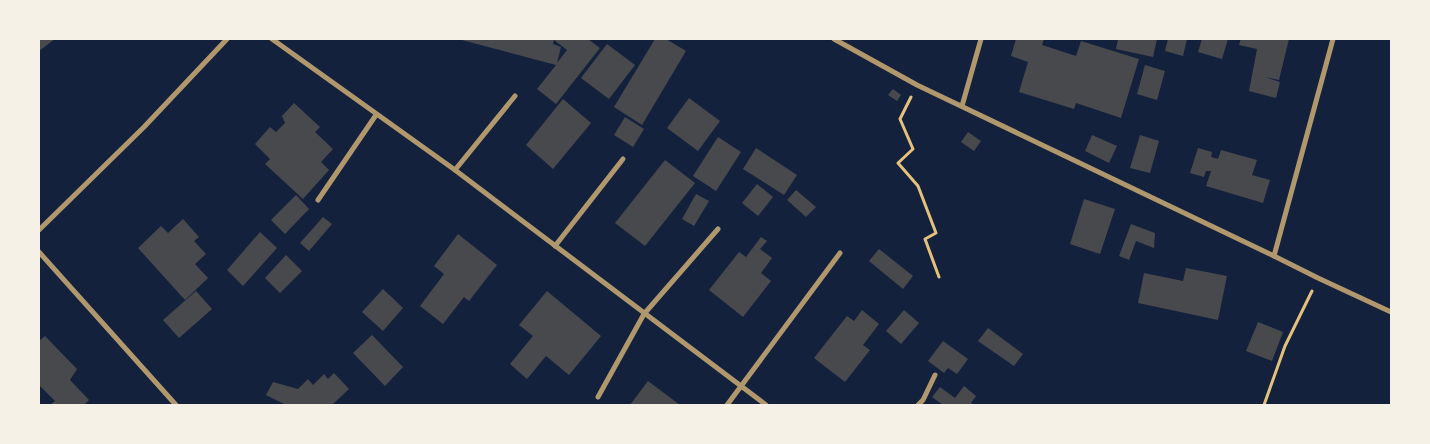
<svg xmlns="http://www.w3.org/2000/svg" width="1430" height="444" viewBox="0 0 1430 444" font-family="Ubuntu,sans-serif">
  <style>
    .building { fill: #48494c; fill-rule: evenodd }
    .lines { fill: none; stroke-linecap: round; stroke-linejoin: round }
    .path { stroke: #e5c07b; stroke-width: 3 }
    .minor { stroke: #b1986c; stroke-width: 5 }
  </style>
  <rect width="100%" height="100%" fill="#14213d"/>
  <g class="building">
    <polygon points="39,39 55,39 39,51"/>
    <path d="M 458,39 L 588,39 L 600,48 L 556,104 L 537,89 L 556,65 ZM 554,40 L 567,50 L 557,63 L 561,47 L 553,44 Z"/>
    <polygon points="655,39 666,39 686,51 642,125 614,107"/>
    <polygon points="1016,39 1044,39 1042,45 1076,56 1081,41 1139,59 1121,118 1076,103 1074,109 1019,92 1028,62 1011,56"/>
    <polygon points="1118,39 1157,39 1153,57 1116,49"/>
    <polygon points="1168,39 1187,39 1183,56 1165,51"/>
    <polygon points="1202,39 1228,39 1222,59 1198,52"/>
    <polygon points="1241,39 1289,39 1279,80 1265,77 1280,82 1276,98 1249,91 1257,49 1239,45"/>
    <polygon points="607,44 635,65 609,99 581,78"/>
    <polygon points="1145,65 1165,71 1157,100 1137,94"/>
    <polygon points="893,89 901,95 897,101 888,95"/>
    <polygon points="689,98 720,121 698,151 667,128"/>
    <polygon points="563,99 591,123 553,169 526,145"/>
    <polygon points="294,103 320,127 315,132 333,149 321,162 329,170 303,199 265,164 270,159 255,144 270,127 276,132 285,123 282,116"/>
    <polygon points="625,117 644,129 633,147 614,135"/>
    <polygon points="968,132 981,141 974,151 961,142"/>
    <polygon points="1092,135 1117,146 1109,163 1085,151"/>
    <polygon points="1140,135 1159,141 1150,173 1130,168"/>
    <polygon points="718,137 741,152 716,191 693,176"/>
    <polygon points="756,148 797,175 784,195 743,169"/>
    <polygon points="1198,148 1212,152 1211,157 1218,159 1221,150 1257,160 1252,175 1270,180 1263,203 1206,186 1211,171 1206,171 1204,177 1190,173"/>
    <polygon points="665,160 695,183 645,246 615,223"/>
    <polygon points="757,184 773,197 758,216 742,203"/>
    <polygon points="796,190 816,207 806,217 787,200"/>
    <polygon points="696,194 709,201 694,226 682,219"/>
    <polygon points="296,195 309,209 285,234 271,220"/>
    <polygon points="1084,199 1115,209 1100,254 1070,244"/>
    <polygon points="323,217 332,224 309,251 300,243"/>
    <polygon points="183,219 199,237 194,241 206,254 195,264 208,278 185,300 138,248 161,226 168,233"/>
    <polygon points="1131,224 1155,233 1154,248 1136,241 1129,260 1119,256"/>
    <polygon points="260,232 277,248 243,286 227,270"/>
    <polygon points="458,234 497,265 469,301 464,297 443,324 420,306 444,274 434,266"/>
    <polygon points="761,237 767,241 760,249 772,258 761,273 771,281 743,317 709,290 739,252 746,257"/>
    <polygon points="879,249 913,276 903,289 869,261"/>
    <polygon points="286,255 302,271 280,293 265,278"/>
    <polygon points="1186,268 1227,276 1218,320 1138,303 1144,273 1183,281"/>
    <polygon points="383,289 403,308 383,331 362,312"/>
    <polygon points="196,291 212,309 179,338 163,320"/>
    <polygon points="547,291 601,336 569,375 546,356 527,379 510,364 533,336 519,325"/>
    <polygon points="862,310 879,324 863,345 870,350 845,382 814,358 847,316 854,321"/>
    <polygon points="904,310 919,323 901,344 886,331"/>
    <polygon points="1258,322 1283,332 1272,361 1246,351"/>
    <polygon points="988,328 1023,354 1014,366 978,341"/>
    <polygon points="372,335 403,367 385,386 353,353"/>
    <polygon points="45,336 77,369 70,380 89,400 84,405 50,405 55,401 39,385 39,341"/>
    <polygon points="943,341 968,359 957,374 948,368 944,373 928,361"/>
    <polygon points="334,373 349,389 332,405 286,405 266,395 273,382 298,389 308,379 313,385 324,374 328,379"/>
    <polygon points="648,381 680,405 630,405"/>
    <polygon points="964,386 976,396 971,403 974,405 943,405 932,397 940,387 955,398"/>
  </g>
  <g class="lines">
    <g class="path">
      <polyline points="911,97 900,119 913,149 898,163 918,186 936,233 925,239 939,277"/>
      <polyline points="1264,405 1285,346 1312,291"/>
    </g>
    <g class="minor">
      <polyline points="272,39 455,170 766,405"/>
      <polyline points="834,39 917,85 1274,256 1318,278 1391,312"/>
      <polyline points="962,106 981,39"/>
      <polyline points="455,170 515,96"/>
      <polyline points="318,200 376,115"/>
      <polyline points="39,230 144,127 227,39"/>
      <polyline points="555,246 623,159"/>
      <polyline points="39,252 176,405"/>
      <polyline points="1274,256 1333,39"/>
      <polyline points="598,397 644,314 718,229"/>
      <polyline points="727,405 840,253"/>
      <polyline points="918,405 923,400 935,375"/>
    </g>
  </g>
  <rect width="1430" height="444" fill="none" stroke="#f6f1e7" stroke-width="80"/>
</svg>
